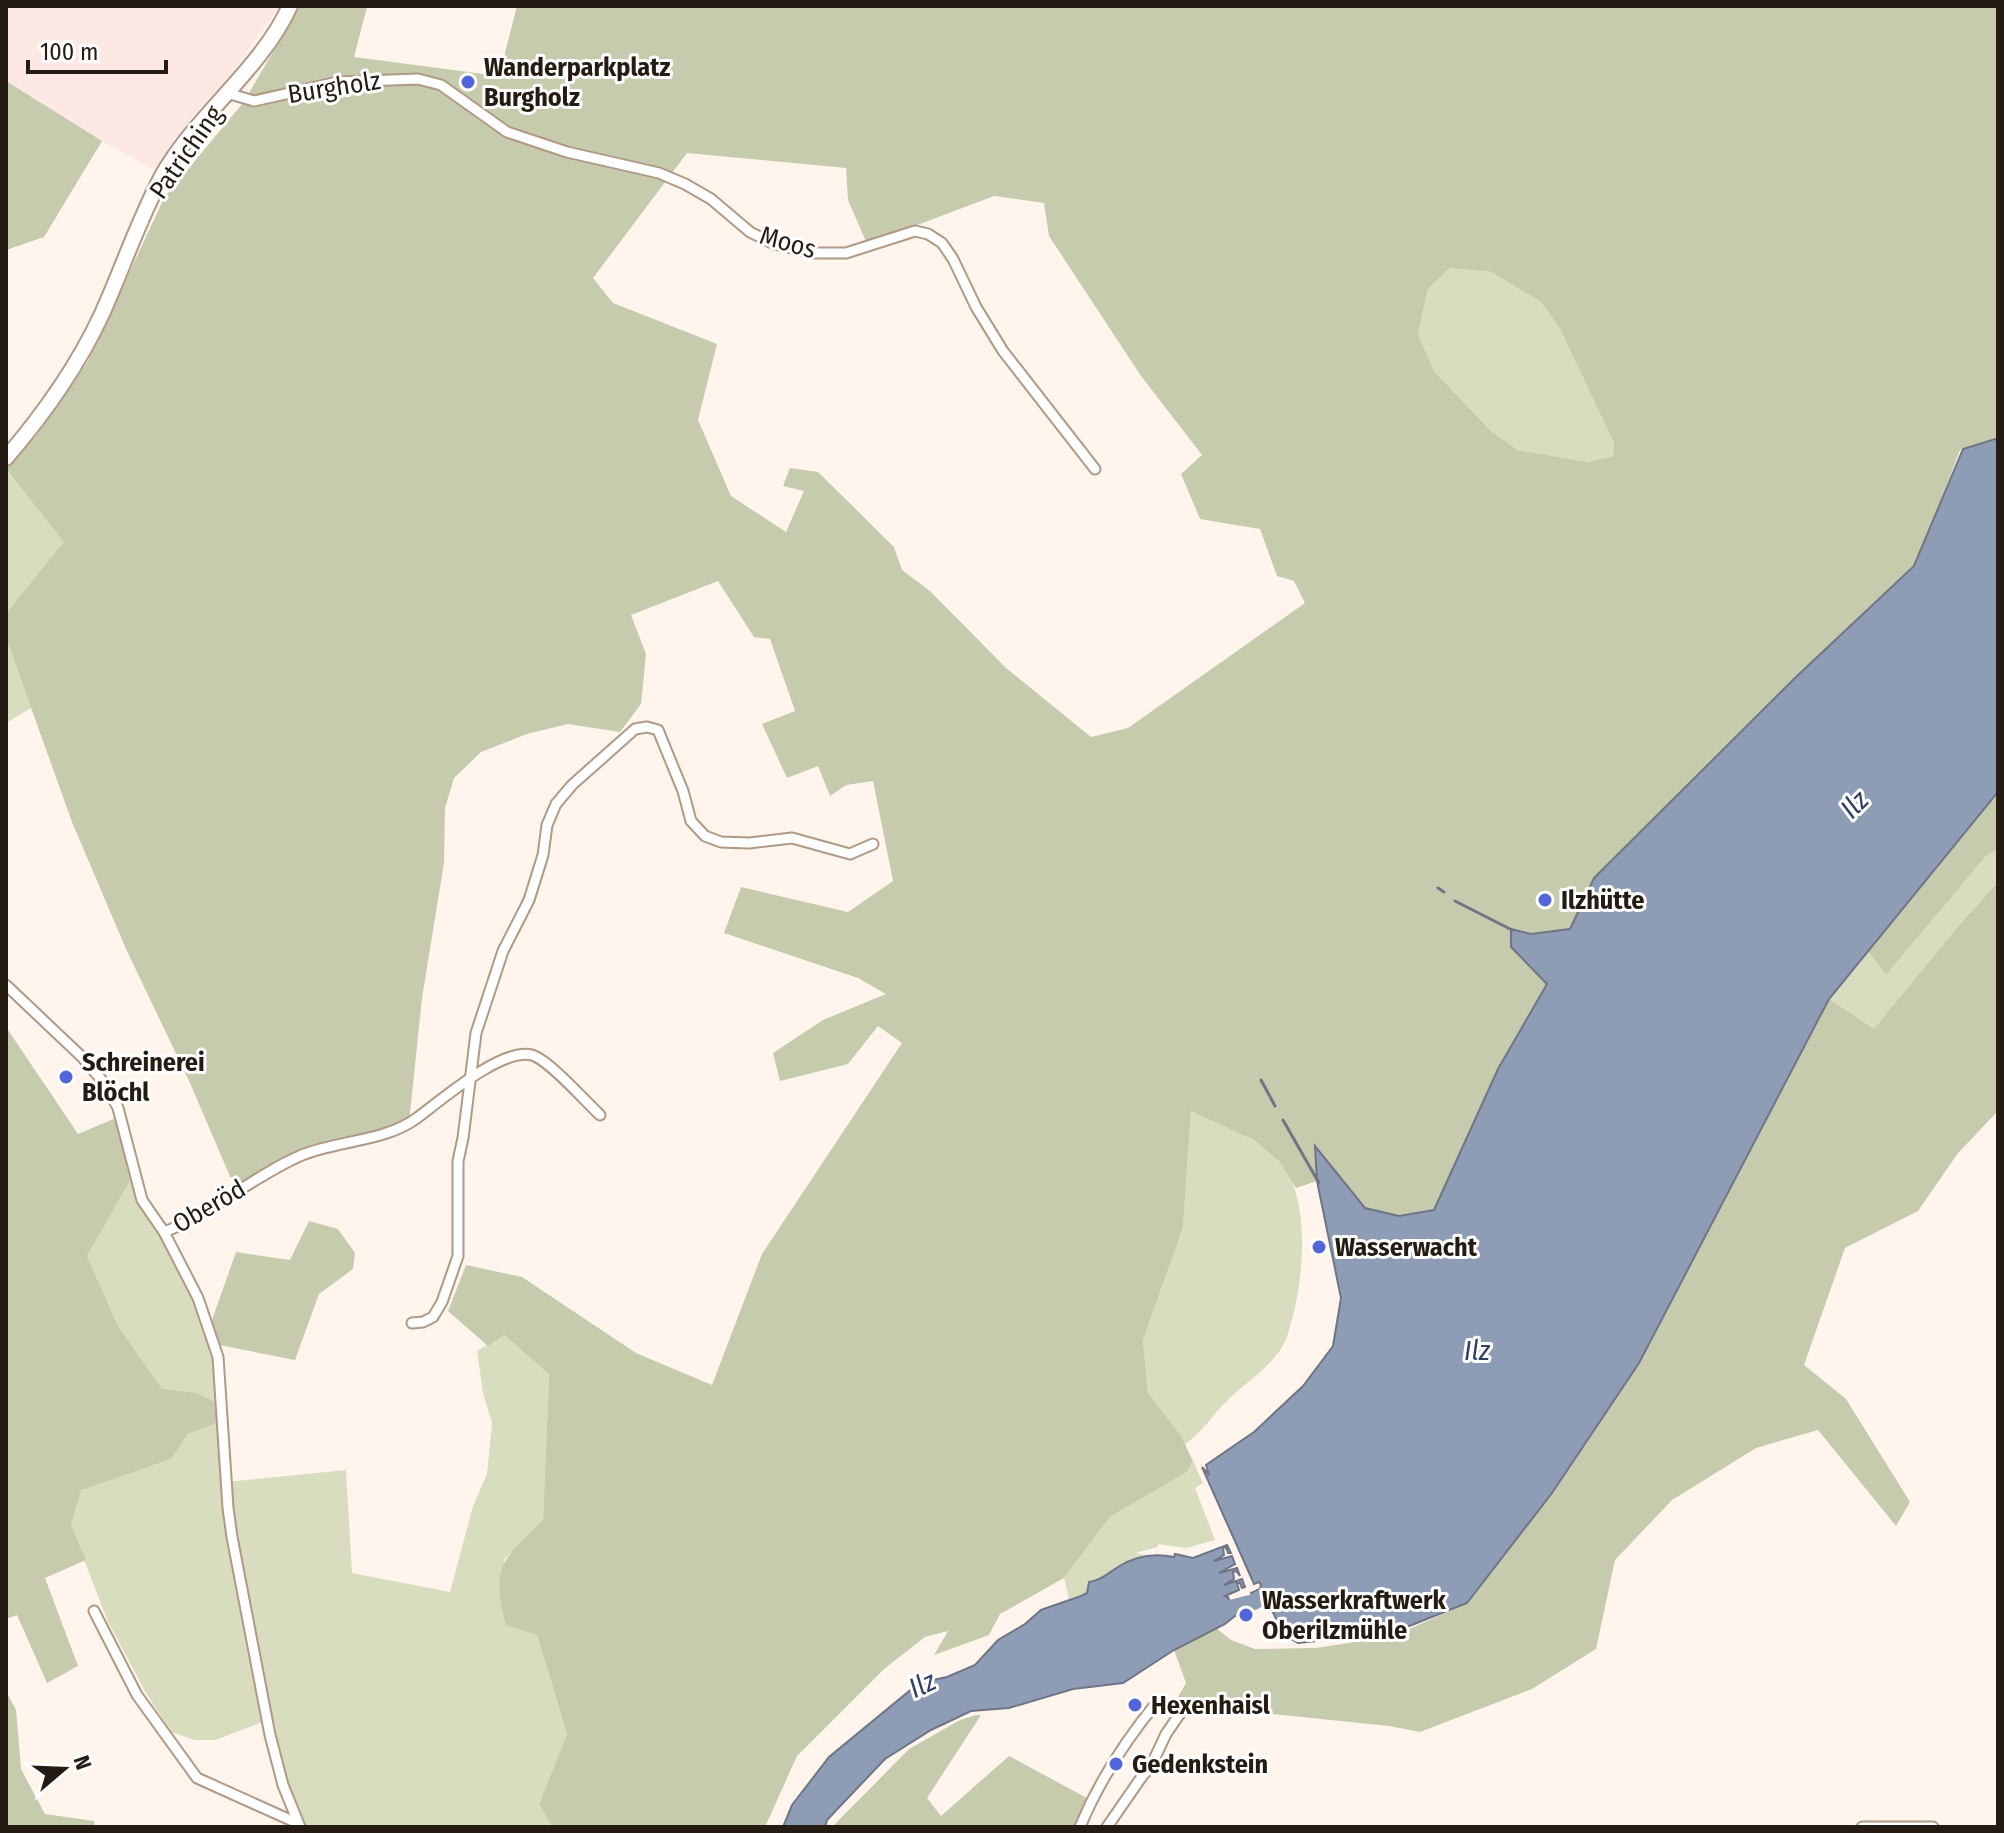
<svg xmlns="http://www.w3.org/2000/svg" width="2004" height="1833" viewBox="0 0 2004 1833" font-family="'Fira Sans Condensed',sans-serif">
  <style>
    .industrial { fill: #fde8e3 }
    .green { fill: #d8ddbf }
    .forest { fill: #c6cbad; fill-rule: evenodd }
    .water { fill: #8f9cb6; stroke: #6f7585; stroke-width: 2 }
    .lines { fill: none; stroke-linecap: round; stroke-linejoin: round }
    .stream { stroke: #6f7585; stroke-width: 3 }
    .river { stroke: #8f9cb6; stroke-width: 16 }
    .street-casing { stroke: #b09985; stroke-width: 13 }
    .secondary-casing { stroke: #b09985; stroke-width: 18 }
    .street { stroke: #fff; stroke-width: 9 }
    .secondary { stroke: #fff; stroke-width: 14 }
    .poi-dot { fill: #5265db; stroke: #fff; stroke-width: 3 }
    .labels { text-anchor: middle; stroke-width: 6; stroke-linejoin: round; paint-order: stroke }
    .poi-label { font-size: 26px; font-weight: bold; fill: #241b13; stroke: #fff; text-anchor: start }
    .street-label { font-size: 26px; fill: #241b13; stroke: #fff }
    .water-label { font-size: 28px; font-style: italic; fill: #2f4067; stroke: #fff }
  </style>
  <rect width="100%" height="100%" fill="#fff5ec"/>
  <polygon class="industrial" points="6,6 280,6 206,109 156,171 102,141 6,81"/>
  <g class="green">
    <polygon points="1450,268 1491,272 1541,302 1560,329 1614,443 1613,456 1587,462 1518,450 1491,431 1434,371 1418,334 1428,289"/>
    <polygon points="8,472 65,542 6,613 6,474"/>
    <polygon points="6,638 31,708 6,723"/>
    <polygon points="1998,849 1998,882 1961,923 1874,1030 1829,999 1868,951 1886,975 1986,856"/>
    <path d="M 1191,1111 C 1221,1125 1258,1136 1280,1162 C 1314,1201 1303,1293 1286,1339 C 1275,1365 1247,1381 1228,1400 C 1213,1414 1202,1433 1185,1444 L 1148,1393 L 1143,1340 L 1183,1228 Z"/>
    <polygon points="130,1181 136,1186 207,1320 222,1391 215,1402 197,1393 162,1389 118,1326 87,1256"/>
    <polygon points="504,1335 549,1374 543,1520 504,1560 537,1635 567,1736 539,1802 550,1823 548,1827 300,1827 267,1720 216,1740 195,1740 171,1732 146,1693 108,1622 71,1526 81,1489 171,1459 188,1434 222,1421 226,1482 346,1470 352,1573 450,1592 473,1506 487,1474 492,1423 483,1393 477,1351"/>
    <polygon points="1193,1461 1203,1483 1195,1488 1215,1540 1187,1548 1158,1544 1158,1547 1135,1553 1146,1555 1121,1565 1087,1593 1069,1599 1064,1578 1110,1517 1187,1472"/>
  </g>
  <g class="forest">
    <path d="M 300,6 L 367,7 L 354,57 L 499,76 L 517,6 L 1998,6 L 1998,437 L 1960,450 L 1916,565 L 1796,677 L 1594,878 L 1570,929 L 1511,947 L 1547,984 L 1498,1069 L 1434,1210 L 1399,1216 L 1365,1208 L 1316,1147 L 1317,1181 L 1296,1188 L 1280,1162 L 1254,1140 L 1191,1111 L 1183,1228 L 1143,1340 L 1148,1393 L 1181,1436 L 1193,1461 L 1187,1472 L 1110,1517 L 1064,1578 L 1000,1614 L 989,1635 L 934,1655 L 948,1631 L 925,1637 L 884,1669 L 797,1756 L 765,1827 L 552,1827 L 539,1803 L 567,1735 L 537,1635 L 506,1625 C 490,1565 503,1560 543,1520 L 549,1374 L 504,1335 L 488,1346 L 448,1311 L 466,1265 L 522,1277 L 636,1353 L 712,1385 L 762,1254 L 902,1043 L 878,1026 L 848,1064 L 780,1081 L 773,1053 L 823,1020 L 886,994 L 858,978 L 724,933 L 741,887 L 848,912 L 893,881 L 873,781 L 846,785 L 830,796 L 818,766 L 787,778 L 762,724 L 795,711 L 770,639 L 754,637 L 718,581 L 631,615 L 646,654 L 641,704 L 620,732 L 568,724 L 527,734 L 481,752 L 454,778 L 445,808 L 444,863 L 422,998 L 409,1123 L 303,1155 L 235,1188 L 190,1083 L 126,949 L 72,822 L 6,638 L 6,613 L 64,542 L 6,469 L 36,436 L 88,361 L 164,198 L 243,103 ZM 687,153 L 846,168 L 848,200 L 867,244 L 994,196 L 1044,203 L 1049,236 L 1141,376 L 1202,455 L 1181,474 L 1200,519 L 1260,529 L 1277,576 L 1294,581 L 1305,603 L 1128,728 L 1091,737 L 1006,668 L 930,591 L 902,570 L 894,547 L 818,472 L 790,468 L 783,486 L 804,491 L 786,532 L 731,496 L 698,420 L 717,344 L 613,303 L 593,278 ZM 1450,268 L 1491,272 L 1541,302 L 1560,329 L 1614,443 L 1613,456 L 1587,462 L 1518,450 L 1491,431 L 1434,371 L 1418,334 L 1428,289 Z"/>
    <polygon points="6,81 102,141 44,237 6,250"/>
    <polygon points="1998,792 1998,849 1986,856 1886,975 1868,951"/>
    <polygon points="1998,882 1998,1111 1958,1153 1918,1211 1845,1248 1804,1365 1846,1399 1910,1502 1896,1526 1818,1430 1756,1448 1672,1500 1615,1560 1596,1649 1532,1689 1420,1732 1389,1726 1174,1704 1186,1683 1174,1650 1216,1628 1231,1640 1255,1649 1316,1648 1394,1636 1467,1603 1552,1493 1639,1363 1829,999 1874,1029 1961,923"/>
    <polygon points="6,1027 78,1134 116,1118 130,1181 87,1256 118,1326 162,1389 197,1393 215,1402 222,1421 188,1434 171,1459 81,1490 71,1526 86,1560 45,1578 78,1666 47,1683 17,1615 6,1619"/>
    <polygon points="309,1221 338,1229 355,1253 353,1269 319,1294 295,1360 219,1345 212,1320 236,1252 290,1260"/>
    <polygon points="6,1691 16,1710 21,1769 45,1814 94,1821 95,1827 6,1827"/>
    <polygon points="976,1715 981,1715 927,1798 941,1816 1009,1756 1087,1798 1075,1827 832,1827 909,1749 960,1720"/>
  </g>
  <g class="water">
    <polygon points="1998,438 1998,792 1829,999 1639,1363 1552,1493 1467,1603 1392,1633 1298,1643 1291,1639 1278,1623 1269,1604 1256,1607 1251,1593 1260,1589 1261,1585 1259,1582 1254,1584 1202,1467 1209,1475 1206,1465 1254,1432 1303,1386 1333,1346 1341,1298 1317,1181 1315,1146 1365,1208 1399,1216 1434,1210 1498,1069 1547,984 1511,947 1511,929 1531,934 1570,929 1594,878 1796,677 1914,566 1963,449"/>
    <path d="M 1227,1545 L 1231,1553 L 1228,1553 L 1226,1547 L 1223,1548 L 1224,1555 L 1214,1561 L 1232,1556 L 1235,1564 L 1219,1573 L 1237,1568 L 1240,1576 L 1236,1571 L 1233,1572 L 1234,1579 L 1224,1585 L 1242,1579 L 1245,1587 L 1242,1588 L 1240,1583 L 1237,1583 L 1239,1590 L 1225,1596 L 1228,1597 L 1235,1616 L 1225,1624 L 1174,1650 L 1123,1683 L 1073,1689 L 1009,1708 L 971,1711 L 931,1730 L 885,1759 L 827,1820 L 825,1827 L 783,1827 L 792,1805 L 829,1757 L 919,1683 L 947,1677 L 975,1665 L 998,1640 L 1025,1624 L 1041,1610 L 1081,1596 L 1087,1593 L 1089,1582 C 1101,1580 1107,1574 1118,1567 C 1135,1556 1154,1553 1174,1557 L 1175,1554 L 1193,1558 Z"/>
  </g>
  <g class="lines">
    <g class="stream">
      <polyline points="1438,888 1444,892"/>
      <polyline points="1455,901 1512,930"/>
      <polyline points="1261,1080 1275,1106"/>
      <polyline points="1283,1120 1319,1183"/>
    </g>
    <polyline class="river" points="1214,1612 1254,1602 1270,1592"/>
    <g class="street-casing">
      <g id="street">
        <polyline points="227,93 254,101 338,82 418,79 441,85 507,132 567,152 659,173 685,184 711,199 750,232 774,244 814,253 846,253 915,231 928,234 942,243 953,259 976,307 1003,351 1095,469"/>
        <polyline points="6,985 83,1058 105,1084 118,1108 142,1200 164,1232"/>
        <polyline points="412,1323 423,1322 433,1317 442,1302 458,1256 458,1161 463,1138 476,1033 503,951 529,900 543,855 547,825 556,804 572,785 635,729 647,727 658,730 683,791 691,821 705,836 721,842 749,843 792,838 850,854 873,844"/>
        <polyline points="94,1611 137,1695 197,1778 297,1823"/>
        <path d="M 300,1827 L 283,1785 L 270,1735 L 232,1537 L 228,1508 L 218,1357 L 198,1298 L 164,1232 C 213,1213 253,1176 302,1155 C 339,1140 384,1142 417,1118 C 440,1101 502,1047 532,1055 C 549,1060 585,1101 600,1115"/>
        <path d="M 1080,1827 C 1099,1781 1125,1741 1157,1702"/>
        <polyline points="1107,1827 1143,1775 1150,1768 1166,1734 1181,1712"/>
        <polyline points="1862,1827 1933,1827"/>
      </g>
    </g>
    <g class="secondary-casing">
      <path id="secondary" d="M 6,458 C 43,415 77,367 101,316 C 122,270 138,221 162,176 C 197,114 260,71 290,6"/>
    </g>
    <use href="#street" class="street"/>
    <use href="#secondary" class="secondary"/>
  </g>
  <g class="poi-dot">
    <circle cx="468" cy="82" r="8"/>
    <circle cx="1545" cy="900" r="8"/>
    <circle cx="66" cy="1077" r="8"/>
    <circle cx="1319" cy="1247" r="8"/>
    <circle cx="1246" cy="1615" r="8"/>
    <circle cx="1135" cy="1705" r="8"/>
    <circle cx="1116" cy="1764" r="8"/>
  </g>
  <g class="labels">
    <g class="poi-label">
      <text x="484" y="76">Wanderparkplatz<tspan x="484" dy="30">Burgholz</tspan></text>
      <text x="1561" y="909">Ilzhütte</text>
      <text x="82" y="1071">Schreinerei<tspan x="82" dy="30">Blöchl</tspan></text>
      <text x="1335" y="1256">Wasserwacht</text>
      <text x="1262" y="1609">Wasserkraftwerk<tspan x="1262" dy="30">Oberilzmühle</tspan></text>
      <text x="1151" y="1714">Hexenhaisl</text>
      <text x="1132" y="1773">Gedenkstein</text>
    </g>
    <g class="street-label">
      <text transform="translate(334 87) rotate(-9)" y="9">Burgholz</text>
      <text transform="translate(186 152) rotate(-55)" y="9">Patriching</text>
      <text transform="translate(788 242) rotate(16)" y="9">Moos</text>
      <text transform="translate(209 1206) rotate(-30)" y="9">Oberöd</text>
    </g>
    <g class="water-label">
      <text transform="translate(1854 804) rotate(-45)" y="10">Ilz</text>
      <text x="1477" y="1360">Ilz</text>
      <text transform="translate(922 1684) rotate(-25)" y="10">Ilz</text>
    </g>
  </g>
  <rect width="2004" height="1833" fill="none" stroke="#241b13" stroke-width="16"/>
  <g transform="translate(64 1769) rotate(71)" stroke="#ffffff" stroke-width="6" paint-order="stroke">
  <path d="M0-6L14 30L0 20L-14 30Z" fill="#241b13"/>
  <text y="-12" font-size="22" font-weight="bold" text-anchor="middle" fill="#241b13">N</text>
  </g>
  <path d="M28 60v12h138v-12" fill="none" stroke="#241b13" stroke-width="4"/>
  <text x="40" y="60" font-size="24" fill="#241b13" stroke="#ffffff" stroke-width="6" paint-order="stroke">100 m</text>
</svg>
